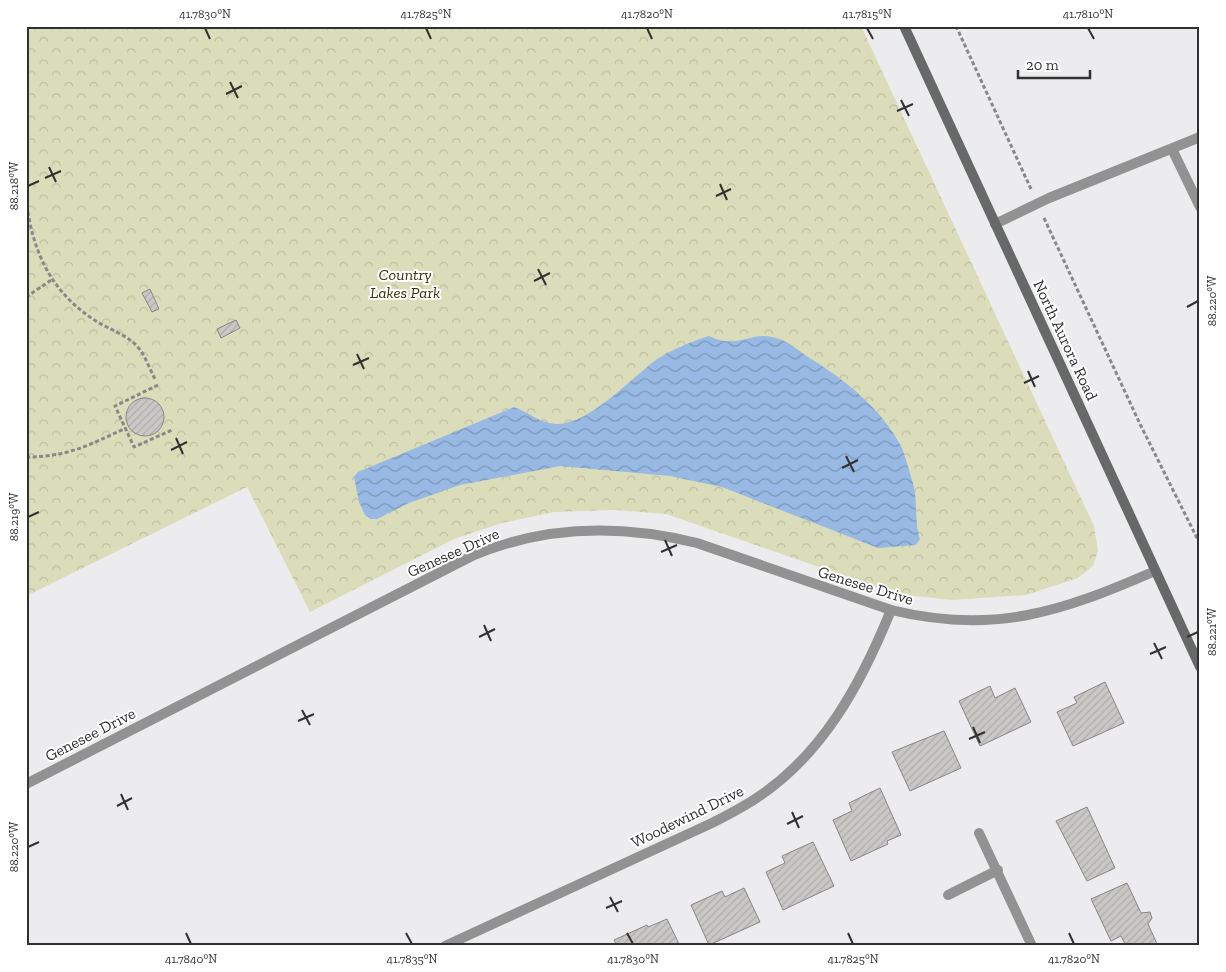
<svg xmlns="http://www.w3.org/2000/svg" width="1226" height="972" viewBox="0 0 1226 972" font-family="'Zilla Slab',serif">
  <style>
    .park { fill: url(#park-crowns) }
    .water { fill: url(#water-waves) }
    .building { fill: url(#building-hatch); stroke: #878685 }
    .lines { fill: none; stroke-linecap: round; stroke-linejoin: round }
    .path { stroke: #888889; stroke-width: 3; stroke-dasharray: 4 2.5; stroke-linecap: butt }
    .service { stroke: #929292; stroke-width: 10 }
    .minor { stroke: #929292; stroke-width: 10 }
    .secondary { stroke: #676868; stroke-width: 10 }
    .ticks { fill: none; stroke: #313131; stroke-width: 2 }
    .labels { text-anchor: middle; stroke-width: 4; stroke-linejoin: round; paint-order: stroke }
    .park-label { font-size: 16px; font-style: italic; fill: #313207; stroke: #fff }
    .street-label { font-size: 16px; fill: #313131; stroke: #fff }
    .neatline { fill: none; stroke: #313131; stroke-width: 2 }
    .ticks-label { font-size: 12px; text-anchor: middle; fill: #313131 }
  </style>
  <defs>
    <pattern id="park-crowns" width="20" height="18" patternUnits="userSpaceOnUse" patternTransform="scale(1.25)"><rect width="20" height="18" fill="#dbddba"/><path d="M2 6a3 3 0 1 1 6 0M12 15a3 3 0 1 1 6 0" fill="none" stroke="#bcbea0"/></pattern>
    <pattern id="water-waves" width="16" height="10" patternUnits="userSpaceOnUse" patternTransform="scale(1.25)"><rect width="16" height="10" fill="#97b9e3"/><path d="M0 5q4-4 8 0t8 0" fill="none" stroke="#7c97b9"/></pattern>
    <pattern id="building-hatch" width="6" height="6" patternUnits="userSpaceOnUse" patternTransform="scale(1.25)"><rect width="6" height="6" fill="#c9c8c7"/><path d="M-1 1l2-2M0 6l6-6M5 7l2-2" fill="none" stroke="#adacab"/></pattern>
  </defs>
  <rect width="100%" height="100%" fill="#ececee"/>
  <polygon class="park" points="26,26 861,26 1094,526 1098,551 1093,566 1078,578 1026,595 952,600 897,594 666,514 615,510 554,512 502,523 454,539 310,612 247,487 26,596"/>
  <path class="water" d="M 709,336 C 739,351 753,328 779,339 C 789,342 799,351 808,357 C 844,379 881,408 901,446 C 906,457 909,471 913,483 C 918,502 914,521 920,539 L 916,545 L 878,548 L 722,487 L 670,476 L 560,466 L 460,485 L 409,503 L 377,519 L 371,519 L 365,515 L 359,502 L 354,477 L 358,472 L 514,407 C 528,412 541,424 557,424 C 590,424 630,379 656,360 C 673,349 690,342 709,336 Z"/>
  <g class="building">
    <polygon points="150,289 159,309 152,312 142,293"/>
    <polygon points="236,320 240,328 221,338 217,329"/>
    <circle cx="145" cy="417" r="19"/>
    <polygon points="1105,682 1124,723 1073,746 1057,712 1077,703 1074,697"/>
    <polygon points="990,686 995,698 1015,688 1031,722 980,746 959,701"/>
    <polygon points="944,731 961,768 910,791 892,752"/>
    <polygon points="880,788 901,835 887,841 888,844 851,861 833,820 852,811 849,803"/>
    <polygon points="1087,807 1115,868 1087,881 1056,821"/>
    <polygon points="813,842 834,886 783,910 766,872 785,863 782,856"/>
    <polygon points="1127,883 1141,913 1150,912 1152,918 1148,924 1158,946 1126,946 1121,936 1111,941 1091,899"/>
    <polygon points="744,888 760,922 709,945 691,905 722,891 725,897"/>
    <polygon points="667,919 680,946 617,946 614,940 647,925 648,927"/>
  </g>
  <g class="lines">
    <g class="path">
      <polyline points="956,26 1031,189"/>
      <path d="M 26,199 C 32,249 49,290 93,319 C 107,329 124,333 136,345 C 145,354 149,368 155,379"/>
      <polyline points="1044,218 1140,424 1200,544"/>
      <polyline points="26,297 53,279"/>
      <polyline points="158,385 115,406 134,447 172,430"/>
      <path d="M 26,457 C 68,457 89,445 126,428"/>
    </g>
    <g class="service">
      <polyline points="1172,149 1200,207"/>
      <polyline points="995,224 1049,198 1200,137"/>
      <polyline points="948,895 998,870"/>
    </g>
    <g class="minor">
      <path d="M 26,784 L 472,556 C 545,525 620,524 697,543 L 891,610 C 994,635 1061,612 1155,571"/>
      <polyline points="979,833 1032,946"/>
      <path d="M 445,946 L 712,823 C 726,816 739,809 752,801 C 822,757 861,684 891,610"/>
    </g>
    <polyline class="secondary" points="904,26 1200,667"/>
  </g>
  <path class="ticks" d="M 205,28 L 210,39M 426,28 L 431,39M 647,28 L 652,39M 867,28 L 873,39M 1088,28 L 1094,39M 230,82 L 238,98M 226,94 L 242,86M 901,100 L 909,116M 897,111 L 913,104M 49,167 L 56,182M 45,178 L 61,171M 720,184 L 727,200M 28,186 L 39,181M 716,196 L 731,189M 538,269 L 546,285M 534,281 L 550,273M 1187,307 L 1198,301M 357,354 L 364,369M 353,365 L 369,358M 1028,371 L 1035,387M 1024,383 L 1039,376M 176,438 L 183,454M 171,450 L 187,442M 846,456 L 854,472M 842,468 L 858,460M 28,517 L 39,512M 665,540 L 672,556M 661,552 L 677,545M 484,625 L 491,641M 479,637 L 495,629M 1187,637 L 1198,632M 1154,643 L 1162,659M 1150,654 L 1166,647M 302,710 L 310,725M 298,721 L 314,714M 973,727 L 980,743M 969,739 L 985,732M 121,794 L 128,810M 117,806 L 132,798M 792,812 L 799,828M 787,824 L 803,816M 28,847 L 39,842M 610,897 L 618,912M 606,908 L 622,901M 186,933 L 191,944M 406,933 L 412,944M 627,933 L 633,944M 848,933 L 853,944M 1069,933 L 1074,944"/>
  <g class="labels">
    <g class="park-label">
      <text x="405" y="280">Country<tspan x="405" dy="18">Lakes Park</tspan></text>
    </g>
    <g class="street-label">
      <text transform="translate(1066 340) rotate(65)" y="6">North Aurora Road</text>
      <text transform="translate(453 552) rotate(-24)" y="6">Genesee Drive</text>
      <text transform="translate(866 585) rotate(17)" y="6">Genesee Drive</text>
      <text transform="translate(90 734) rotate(-27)" y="6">Genesee Drive</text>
      <text transform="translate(687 816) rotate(-26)" y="6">Woodewind Drive</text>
    </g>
  </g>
  <rect width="1226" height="972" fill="none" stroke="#ffffff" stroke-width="55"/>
  <path d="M1018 70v8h72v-8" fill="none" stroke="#313131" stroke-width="2.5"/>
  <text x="1026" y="70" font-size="15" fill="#313131" stroke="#ffffff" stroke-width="4" paint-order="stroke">20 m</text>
  <rect x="28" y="28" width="1170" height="916" class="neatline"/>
  <g class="ticks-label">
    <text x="205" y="18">41.7830°N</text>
    <text x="426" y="18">41.7825°N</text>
    <text x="647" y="18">41.7820°N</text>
    <text x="867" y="18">41.7815°N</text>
    <text x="1088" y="18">41.7810°N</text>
    <text transform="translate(14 186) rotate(-90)" y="4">88.218°W</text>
    <text transform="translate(1212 301) rotate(-90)" y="4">88.220°W</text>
    <text transform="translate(14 517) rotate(-90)" y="4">88.219°W</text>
    <text transform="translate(1212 632) rotate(-90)" y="4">88.221°W</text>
    <text transform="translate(14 847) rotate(-90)" y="4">88.220°W</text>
    <text x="191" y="963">41.7840°N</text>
    <text x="412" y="963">41.7835°N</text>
    <text x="633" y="963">41.7830°N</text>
    <text x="853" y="963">41.7825°N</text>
    <text x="1074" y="963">41.7820°N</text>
  </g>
</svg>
